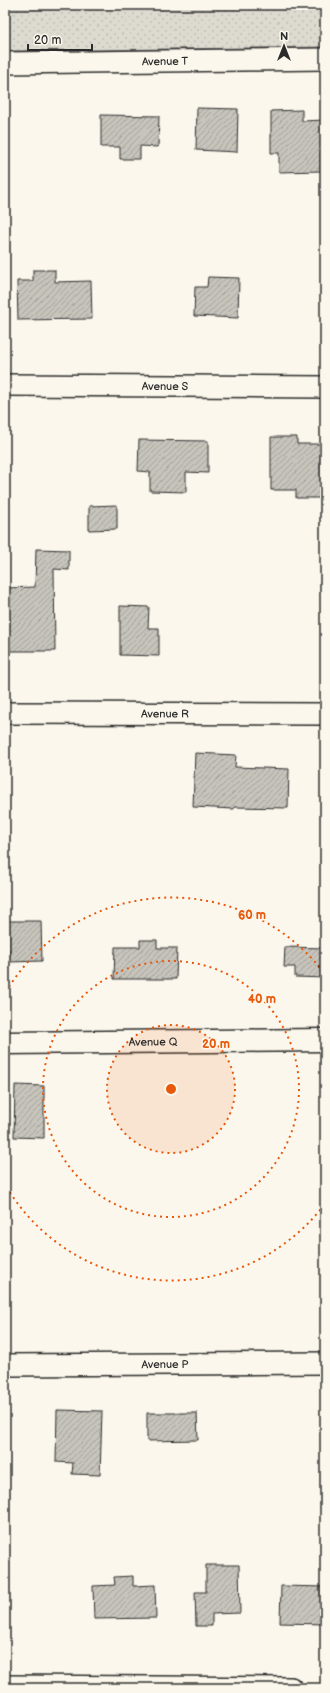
<svg xmlns="http://www.w3.org/2000/svg" width="330" height="1693" viewBox="0 0 330 1693" font-family="'Balsamiq Sans',sans-serif">
  <style>
    .grass { fill: url(#grass-dots); stroke: #84827e }
    .building { fill: url(#building-hatch); stroke: #2b2b2b }
    .lines { fill: none; stroke-linecap: round; stroke-linejoin: round }
    .minor-casing { stroke: #2b2b2b; stroke-width: 24 }
    .tertiary-casing { stroke: #2b2b2b; stroke-width: 25 }
    .minor { stroke: #fbf7ec; stroke-width: 21 }
    .tertiary { stroke: #fbf7ec; stroke-width: 22 }
    .ring { fill: none; stroke: #e8590c; stroke-width: 2; stroke-dasharray: 2 4 }
    .labels { text-anchor: middle; stroke-width: 3; stroke-linejoin: round; paint-order: stroke }
    .street-label { font-size: 11px; fill: #2b2b2b; stroke: #fbf7ec }
    .centre { fill: #e8590c; stroke: #fbf7ec; stroke-width: 2 }
    .ring-label { font-size: 12px; text-anchor: middle; font-weight: bold; fill: #e8590c; stroke: #fbf7ec; stroke-width: 3; stroke-linejoin: round; paint-order: stroke }
  </style>
  <defs>
    <pattern id="grass-dots" width="8" height="8" patternUnits="userSpaceOnUse"><rect width="8" height="8" fill="#dddad0"/><path d="M2 2h.1M6 6h.1" fill="none" stroke="#bebbb3" stroke-width="1.8" stroke-linecap="round"/></pattern>
    <pattern id="building-hatch" width="6" height="6" patternUnits="userSpaceOnUse"><rect width="6" height="6" fill="#c7c4bc"/><path d="M-1 1l2-2M0 6l6-6M5 7l2-2" fill="none" stroke="#a29f99"/></pattern>
  </defs>
  <rect width="100%" height="100%" fill="#fbf7ec"/>
  <filter id="ink" filterUnits="userSpaceOnUse"><feTurbulence type="fractalNoise" baseFrequency=".025" numOctaves="2"/><feDisplacementMap in="SourceGraphic" scale="8" xChannelSelector="R" yChannelSelector="G"/><feConvolveMatrix kernelMatrix="1 2 1 2 8 2 1 2 1" color-interpolation-filters="sRGB"/></filter>
  <g filter="url(#ink)">
    <polygon class="grass" points="5,5 325,5 325,47 5,51"/>
    <g class="building">
      <polygon points="197,108 238,109 237,152 196,150"/>
      <polygon points="302,110 302,121 325,120 325,153 321,153 321,171 279,172 279,153 271,153 271,111"/>
      <polygon points="101,115 159,116 158,147 140,146 140,159 120,159 120,147 101,147"/>
      <polygon points="33,270 55,270 55,282 91,281 92,319 18,320 17,281 33,281"/>
      <polygon points="208,277 239,278 238,318 194,316 195,287 207,287"/>
      <polygon points="271,437 297,437 297,444 325,444 325,488 323,488 323,498 296,498 296,490 271,490"/>
      <polygon points="139,440 208,441 208,473 186,472 186,492 150,491 150,472 138,471"/>
      <polygon points="117,505 117,529 89,530 89,506"/>
      <polygon points="36,549 69,550 69,570 54,569 55,651 5,651 5,588 35,587"/>
      <polygon points="120,606 149,607 148,628 159,628 159,656 120,655"/>
      <polygon points="195,753 236,755 235,767 289,769 288,808 234,807 234,809 193,807"/>
      <polygon points="5,921 41,921 42,961 9,962 9,949 5,949"/>
      <polygon points="140,940 157,940 157,948 177,948 176,979 114,979 115,947 140,947"/>
      <polygon points="285,947 325,948 325,978 295,977 295,967 284,967"/>
      <polygon points="15,1085 44,1086 44,1138 14,1137"/>
      <polygon points="57,1410 102,1411 100,1475 72,1474 73,1463 56,1462"/>
      <polygon points="147,1413 197,1413 198,1440 147,1441"/>
      <polygon points="206,1565 239,1565 240,1613 212,1614 212,1626 196,1626 195,1592 206,1592"/>
      <polygon points="133,1576 133,1586 155,1585 156,1618 94,1619 93,1586 115,1585 114,1577"/>
      <polygon points="281,1586 325,1587 325,1624 280,1623"/>
    </g>
    <g class="lines">
      <g class="minor-casing">
        <g id="minor">
          <path id="s1" d="M 5,63 L 325,59"/>
          <path id="s2" d="M 5,385 L 325,387"/>
          <path id="s3" d="M 5,713 L 325,714"/>
          <path id="s4" d="M 5,1365 L 325,1363"/>
          <polyline points="5,1686 291,1688"/>
        </g>
      </g>
      <g class="tertiary-casing">
        <g id="tertiary">
          <path id="s5" d="M 5,1043 L 325,1040"/>
        </g>
      </g>
      <use href="#minor" class="minor"/>
      <use href="#tertiary" class="tertiary"/>
    </g>
  </g>
  <circle cx="171" cy="1089" r="64" fill="#e8590c" fill-opacity=".12"/>
  <g class="ring">
    <circle cx="171" cy="1089" r="64"/>
    <circle cx="171" cy="1089" r="128"/>
    <path d="M324 1205A192 192 0 0 1 6 1186M6 992A192 192 0 0 1 324 973"/>
  </g>
  <g class="labels">
    <g class="street-label">
      <text dy="4" stroke="none"><textPath href="#s1" startOffset="160">Avenue T</textPath></text>
      <text dy="4" stroke="none"><textPath href="#s2" startOffset="160">Avenue S</textPath></text>
      <text dy="4" stroke="none"><textPath href="#s3" startOffset="160">Avenue R</textPath></text>
      <text dy="4" stroke="none"><textPath href="#s5" startOffset="148">Avenue Q</textPath></text>
      <text dy="4" stroke="none"><textPath href="#s4" startOffset="160">Avenue P</textPath></text>
    </g>
  </g>
  <circle cx="171" cy="1089" r="6" class="centre"/>
  <g class="ring-label">
    <text x="252" y="919">60 m</text>
    <text x="262" y="1003">40 m</text>
    <text x="216" y="1048">20 m</text>
  </g>
  <rect width="330" height="1693" fill="none" stroke="#fbf7ec" stroke-width="20"/>
  <rect x="10" y="10" width="310" height="1673" fill="none" stroke="#2b2b2b" stroke-width="1.5" filter="url(#ink)"/>
  <g transform="translate(284 46)" stroke="#fbf7ec" stroke-width="3" paint-order="stroke">
  <path d="M0-3L7 15L0 10L-7 15Z" fill="#2b2b2b"/>
  <text y="-6" font-size="11" font-weight="bold" text-anchor="middle" fill="#2b2b2b">N</text>
  </g>
  <path d="M28 44v6h64v-6" fill="none" stroke="#2b2b2b" stroke-width="2"/>
  <text x="34" y="44" font-size="12" fill="#2b2b2b" stroke="#fbf7ec" stroke-width="3" paint-order="stroke">20 m</text>
</svg>
